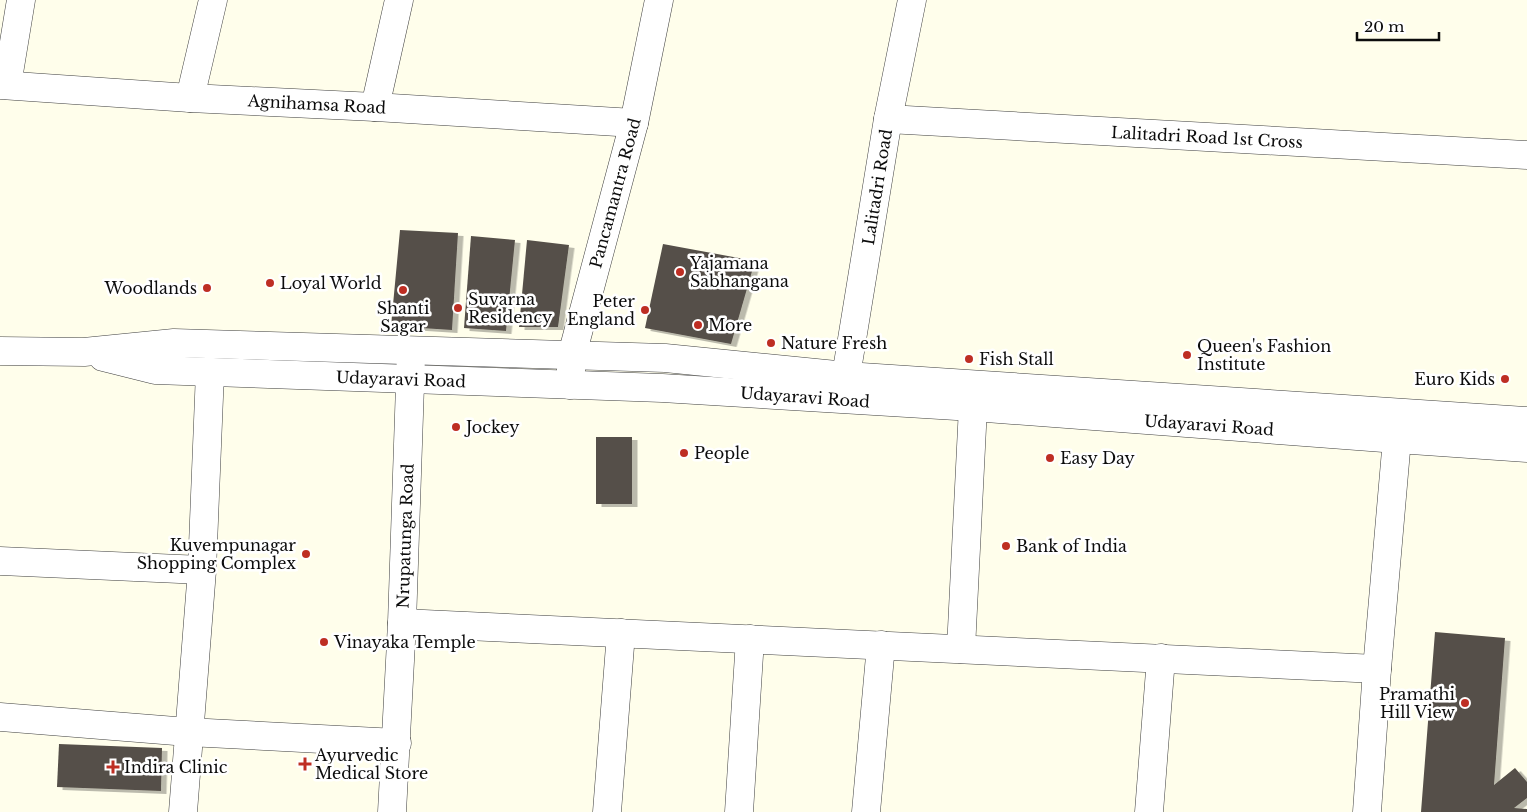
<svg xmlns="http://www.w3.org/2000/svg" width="1527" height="812" viewBox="0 0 1527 812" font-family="'Libre Baskerville',serif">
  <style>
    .building { fill: #554f48; filter: url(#shadow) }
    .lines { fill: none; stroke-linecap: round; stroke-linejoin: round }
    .minor-casing { stroke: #3f3f3f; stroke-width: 29 }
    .tertiary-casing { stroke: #3f3f3f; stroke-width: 29 }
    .minor { stroke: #fff; stroke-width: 28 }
    .tertiary { stroke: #fff; stroke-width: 28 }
    .poi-dot { fill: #be2e23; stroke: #fff; stroke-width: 2 }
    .labels { text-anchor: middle; stroke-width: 5; stroke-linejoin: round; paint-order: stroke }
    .street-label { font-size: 16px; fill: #0c0c0c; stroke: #fff }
    .poi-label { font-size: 16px; fill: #0c0c0c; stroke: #fff; text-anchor: start }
  </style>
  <defs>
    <filter id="shadow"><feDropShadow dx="5.5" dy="3" stdDeviation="0" flood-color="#0004"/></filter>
  </defs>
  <rect width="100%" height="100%" fill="#fffeeb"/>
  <g class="building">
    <polygon points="400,230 458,233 452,330 391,326"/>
    <polygon points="471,236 515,240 506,331 464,328"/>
    <polygon points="527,240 569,245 558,327 519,327"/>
    <polygon points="663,244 755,261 731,344 645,328"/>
    <rect x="596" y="437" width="36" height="67"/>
    <polygon points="1435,632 1505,638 1494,785 1515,768 1527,782 1527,798 1514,808 1527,809 1527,812 1421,812"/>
    <polygon points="59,744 162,748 161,791 57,787"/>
  </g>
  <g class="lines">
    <g class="minor-casing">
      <g id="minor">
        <polyline points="0,85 190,98 375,107 634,123"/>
        <polyline points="7,85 21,0"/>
        <polyline points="190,98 213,0"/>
        <polyline points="375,107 399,0"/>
        <polyline points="888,119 1527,155"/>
        <polyline points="846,376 888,119 912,0"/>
        <polyline points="570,385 572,355 634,123 659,0"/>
        <polyline points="0,561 202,570"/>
        <polyline points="402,623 1377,669"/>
        <polyline points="961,649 973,407"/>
        <polyline points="0,717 188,732 397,743"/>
        <polyline points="183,812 202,570 210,372"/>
        <polyline points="392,812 402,623 411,355"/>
        <polyline points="607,812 621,633"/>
        <polyline points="739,812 750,639"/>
        <polyline points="866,812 881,645"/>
        <polyline points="1149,812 1161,658"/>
        <polyline points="1367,812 1377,669 1397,439"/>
      </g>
    </g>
    <g class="tertiary-casing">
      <g id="tertiary">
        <polyline points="0,351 84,352 174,343 665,358 846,376 1527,421"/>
        <polyline points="103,357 155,370 662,388 973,407 1397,439 1527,448"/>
      </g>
    </g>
    <use href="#minor" class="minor"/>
    <use href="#tertiary" class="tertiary"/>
  </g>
  <g class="poi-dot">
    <circle cx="680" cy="272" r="5"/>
    <circle cx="270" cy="283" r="5"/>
    <circle cx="207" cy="288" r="5"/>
    <circle cx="403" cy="290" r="5"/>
    <circle cx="458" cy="308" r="5"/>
    <circle cx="645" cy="310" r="5"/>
    <circle cx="698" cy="325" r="5"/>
    <circle cx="771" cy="343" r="5"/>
    <circle cx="1187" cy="355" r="5"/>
    <circle cx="969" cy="359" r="5"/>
    <circle cx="1505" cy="379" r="5"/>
    <circle cx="456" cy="427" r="5"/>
    <circle cx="684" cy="453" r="5"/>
    <circle cx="1050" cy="458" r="5"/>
    <circle cx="1006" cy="546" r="5"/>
    <circle cx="306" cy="554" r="5"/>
    <circle cx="324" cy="642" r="5"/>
    <circle cx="1465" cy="703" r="5"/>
    <path d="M302.5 756.5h5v5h5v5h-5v5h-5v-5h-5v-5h5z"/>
    <path d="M110.5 759.5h5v5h5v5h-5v5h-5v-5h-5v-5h5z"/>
  </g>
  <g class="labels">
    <g class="street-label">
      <text transform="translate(317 104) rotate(3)" y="6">Agnihamsa Road</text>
      <text transform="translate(1207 137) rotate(3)" y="6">Lalitadri Road 1st Cross</text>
      <text transform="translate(877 187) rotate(-81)" y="6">Lalitadri Road</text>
      <text transform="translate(615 193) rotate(-75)" y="6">Pancamantra Road</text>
      <text transform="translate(401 379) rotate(2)" y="6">Udayaravi Road</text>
      <text transform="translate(805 397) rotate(4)" y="6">Udayaravi Road</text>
      <text transform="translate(1209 425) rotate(4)" y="6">Udayaravi Road</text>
      <text transform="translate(405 536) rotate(-88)" y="6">Nrupatunga Road</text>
    </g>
    <g class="poi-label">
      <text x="690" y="269">Yajamana<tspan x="690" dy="18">Sabhangana</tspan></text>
      <text x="280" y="289">Loyal World</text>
      <text x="197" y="294" text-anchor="end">Woodlands</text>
      <text x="468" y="305">Suvarna<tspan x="468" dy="18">Residency</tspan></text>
      <text x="635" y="307" text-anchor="end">Peter<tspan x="635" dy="18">England</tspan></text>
      <text x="403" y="314" text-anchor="middle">Shanti<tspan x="403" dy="18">Sagar</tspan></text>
      <text x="708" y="331">More</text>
      <text x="781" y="349">Nature Fresh</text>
      <text x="1197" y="352">Queen's Fashion<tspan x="1197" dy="18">Institute</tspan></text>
      <text x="979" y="365">Fish Stall</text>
      <text x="1495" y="385" text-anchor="end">Euro Kids</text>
      <text x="466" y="433">Jockey</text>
      <text x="694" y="459">People</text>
      <text x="1060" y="464">Easy Day</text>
      <text x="296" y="551" text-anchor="end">Kuvempunagar<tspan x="296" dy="18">Shopping Complex</tspan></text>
      <text x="1016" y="552">Bank of India</text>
      <text x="334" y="648">Vinayaka Temple</text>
      <text x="1455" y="700" text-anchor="end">Pramathi<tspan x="1455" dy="18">Hill View</tspan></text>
      <text x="315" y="761">Ayurvedic<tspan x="315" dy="18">Medical Store</tspan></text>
      <text x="124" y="773">Indira Clinic</text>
    </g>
  </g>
  <path d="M1357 32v8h82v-8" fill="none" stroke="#0c0c0c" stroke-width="2.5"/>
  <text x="1364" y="32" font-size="15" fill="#0c0c0c" stroke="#ffffff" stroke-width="4" paint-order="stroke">20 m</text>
</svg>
